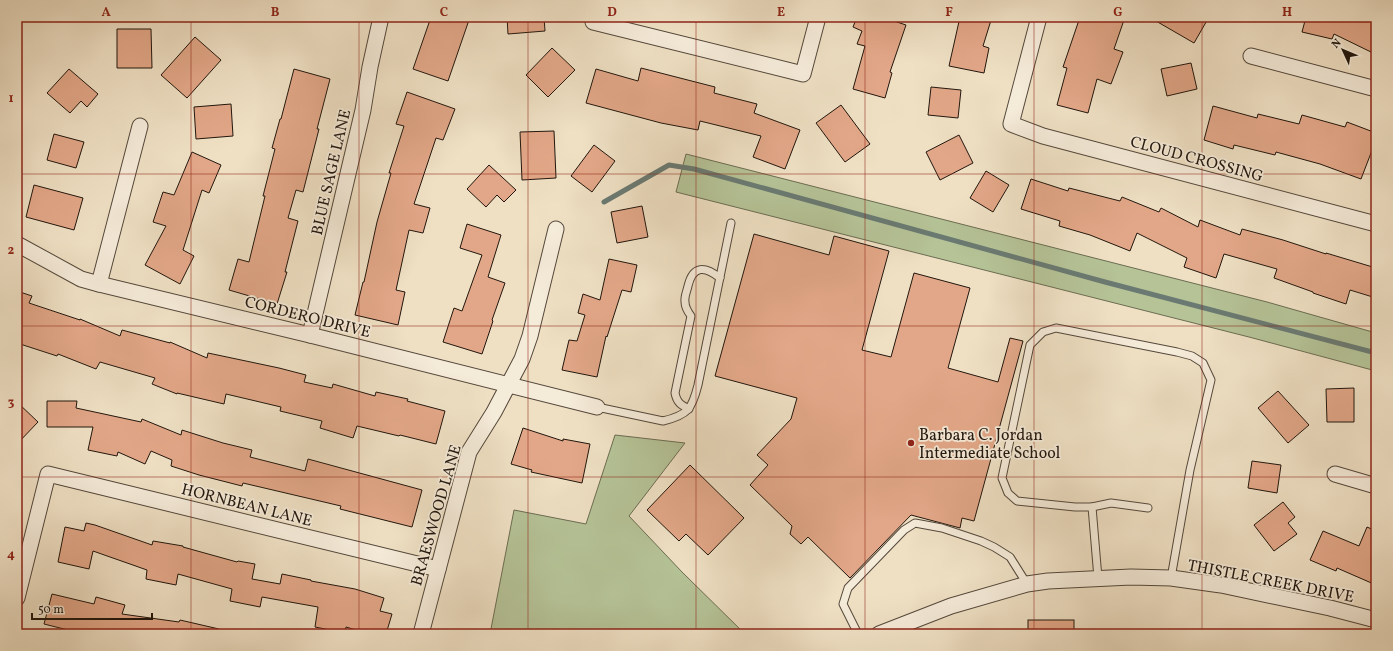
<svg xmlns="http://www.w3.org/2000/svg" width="1393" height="651" viewBox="0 0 1393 651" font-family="Vollkorn,serif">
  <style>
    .green { fill: #b5c397; stroke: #6b6c52 }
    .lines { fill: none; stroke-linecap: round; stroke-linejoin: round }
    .stream { stroke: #6a7a72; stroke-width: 5 }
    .building { fill: #e2a788; stroke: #21160d }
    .service-casing { stroke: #54483b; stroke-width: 9 }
    .minor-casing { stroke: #54483b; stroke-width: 17 }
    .service { stroke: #f5ebd9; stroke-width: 7 }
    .minor { stroke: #f5ebd9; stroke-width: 15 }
    .grid { fill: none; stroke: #8f2418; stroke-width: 1; stroke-opacity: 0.55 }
    .poi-dot { fill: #8f2418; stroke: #f5ebd9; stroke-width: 1.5 }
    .labels { text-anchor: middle; stroke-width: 3.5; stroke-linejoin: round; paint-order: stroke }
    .street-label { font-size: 16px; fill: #21160d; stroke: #f5ebd9 }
    .poi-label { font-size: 16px; fill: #21160d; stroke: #f5ebd9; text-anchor: start }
    .neatline { fill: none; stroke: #8f2418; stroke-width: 1.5 }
    .grid-label { font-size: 13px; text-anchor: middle; font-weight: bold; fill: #8f2418 }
  </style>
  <rect width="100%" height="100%" fill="#efe0c4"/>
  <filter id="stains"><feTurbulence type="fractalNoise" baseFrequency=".005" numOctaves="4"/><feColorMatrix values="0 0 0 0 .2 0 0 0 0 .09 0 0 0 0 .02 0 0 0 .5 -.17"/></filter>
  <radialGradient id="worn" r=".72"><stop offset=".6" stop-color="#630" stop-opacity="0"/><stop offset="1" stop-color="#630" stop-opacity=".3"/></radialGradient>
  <g class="green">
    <polygon points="686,154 1267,302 1376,333 1376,371 1249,337 676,192"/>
    <polygon points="615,435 685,443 629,516 682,572 745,634 490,634 514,510 586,524"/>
  </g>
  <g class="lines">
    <polyline class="stream" points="604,202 669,165 694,169 1105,282 1376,353"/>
  </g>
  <g class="building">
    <polygon points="431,17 470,17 448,81 413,69"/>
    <polygon points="507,17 544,17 545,31 508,34"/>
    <polygon points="857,17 882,17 906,25 890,72 892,73 885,98 853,89 865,46 857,44 862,31 853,27"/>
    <polygon points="960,17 992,17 983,46 989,48 984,73 949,66"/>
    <polygon points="1080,17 1125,17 1114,49 1123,52 1111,84 1097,79 1088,113 1057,105 1067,68 1063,67"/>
    <polygon points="1149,17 1209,17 1194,43"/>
    <polygon points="1306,17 1376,17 1376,42 1371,52 1334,34 1332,39 1302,32"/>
    <polygon points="117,29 151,29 152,68 117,68"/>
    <polygon points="195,37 221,60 187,98 161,75"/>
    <polygon points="552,48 575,70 548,97 526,75"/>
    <polygon points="1191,63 1197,89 1167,96 1161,69"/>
    <polygon points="641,68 715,87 714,93 757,104 754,113 800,130 785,169 753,157 761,136 700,121 698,130 661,123 586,103 596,69 638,81"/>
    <polygon points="69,69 98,94 87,107 81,101 70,113 47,93"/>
    <polygon points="294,69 330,79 317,129 319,129 303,192 296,190 288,218 298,221 285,272 287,272 277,304 229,290 238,259 249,262 265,196 263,196 275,149 272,148 280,119 281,119"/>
    <polygon points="931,87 961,90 958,118 928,115"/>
    <polygon points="407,92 455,109 443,140 436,138 414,204 430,208 423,233 409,230 396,290 405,292 398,325 355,315 363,282 364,282 377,222 391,173 389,173 404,126 396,124"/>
    <polygon points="231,104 233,136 196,139 194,107"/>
    <polygon points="841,105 870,144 845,162 816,123"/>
    <polygon points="1213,106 1257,118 1258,114 1299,124 1302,115 1345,127 1347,122 1376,133 1376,140 1361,179 1320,164 1276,152 1275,155 1234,145 1233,149 1204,140"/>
    <polygon points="554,131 556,178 522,180 520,132"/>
    <polygon points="54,134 84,142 76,168 47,160"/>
    <polygon points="959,135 973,163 940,180 926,152"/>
    <polygon points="594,145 615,161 592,192 571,176"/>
    <polygon points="192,152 221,165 209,193 202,190 183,250 194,256 180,284 145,265 166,226 153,222 163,192 174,195"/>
    <polygon points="489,165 516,190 504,202 497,195 486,207 467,189"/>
    <polygon points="986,171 1009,185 993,212 970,198"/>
    <polygon points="1031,179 1068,191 1069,188 1120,201 1122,197 1159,212 1161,208 1198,227 1200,220 1240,235 1242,229 1283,240 1326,254 1326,253 1376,268 1376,298 1350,290 1346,304 1313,293 1313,292 1274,278 1277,269 1224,254 1216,278 1184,267 1187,258 1137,233 1130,251 1090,235 1059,226 1060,221 1021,209"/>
    <polygon points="34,185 83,198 74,230 26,217"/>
    <polygon points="642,206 648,237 617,243 611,212"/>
    <polygon points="467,224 501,235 488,277 505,283 492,320 493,321 482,354 443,342 454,308 462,311 482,255 460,248"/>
    <polygon points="754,234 829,255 834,236 889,251 862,350 891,357 914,273 970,288 948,368 998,382 1010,338 1023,341 974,521 962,518 960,528 911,515 850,578 808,537 801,544 790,534 792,526 750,485 768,465 757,455 791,419 797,398 715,376"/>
    <polygon points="609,259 637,265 631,292 622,290 607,337 606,336 597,377 562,370 569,340 577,341 585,315 578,313 583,294 600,300"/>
    <polygon points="17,291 32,296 29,303 80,320 80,319 120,336 122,330 170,343 170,342 207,358 208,353 279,368 306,375 304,382 332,388 333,384 375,396 376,392 408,399 407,401 445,411 436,444 400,435 399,436 357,426 353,438 320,428 322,421 280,411 281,407 226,394 224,404 177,393 177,394 152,384 155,378 100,362 96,369 58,354 57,356 17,343"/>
    <polygon points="1354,388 1354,422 1327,422 1326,389"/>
    <polygon points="1278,391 1309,425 1288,443 1258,408"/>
    <polygon points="47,401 77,401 76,408 141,422 142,419 181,435 182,430 223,443 252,450 250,457 305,471 308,459 422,490 412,527 340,509 341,506 243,483 242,486 199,475 171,466 172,460 151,451 145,464 118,452 117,456 88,450 93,427 47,427"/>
    <polygon points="17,402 38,422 17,444"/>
    <polygon points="523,428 563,441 563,439 590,444 582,483 531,472 532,470 511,464"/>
    <polygon points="1252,461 1281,465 1277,493 1248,488"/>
    <polygon points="690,465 744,518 708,555 686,534 679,541 647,510"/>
    <polygon points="1283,502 1295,517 1288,523 1297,534 1274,551 1254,525"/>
    <polygon points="86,523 95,525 152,545 153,541 183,546 183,547 237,562 238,561 255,564 252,579 280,584 282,574 311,580 311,581 355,589 384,598 380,611 392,614 386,634 369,634 346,627 345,633 315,627 318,607 262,597 260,607 230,601 232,589 178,574 176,585 146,579 147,570 93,551 89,569 58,562 65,527 84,531"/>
    <polygon points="1367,527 1376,531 1376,585 1337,568 1336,571 1310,560 1323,531 1359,546"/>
    <polygon points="52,594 94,604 96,597 125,605 122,614 179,622 180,620 219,629 218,634 84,634 44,624"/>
    <rect x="1028" y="620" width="46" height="14"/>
  </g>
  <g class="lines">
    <g class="service-casing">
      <g id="service">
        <path d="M 597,407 L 663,421 C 688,415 692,409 698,385 L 731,223"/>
        <path d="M 689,409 C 681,405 677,403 675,393 L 691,316 C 688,312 685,307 685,302 C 684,297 687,291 688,286 C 693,265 705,266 720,278"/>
        <polyline points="1092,507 1111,503 1148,508"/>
        <polyline points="1098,578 1092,507 1075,507 1017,501 1008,493 1002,478 1030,345 1043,332 1056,328 1177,352 1192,356 1203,363 1211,380 1190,470 1171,578"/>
        <polyline points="858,634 843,604 848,588 904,530 915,523 942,528 981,541 994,547 1010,557 1027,584"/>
      </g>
    </g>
    <g class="minor-casing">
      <g id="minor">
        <polyline points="594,17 593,22 803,74 818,17"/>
        <polyline points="1039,17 1011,124 1043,136 1376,224"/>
        <polyline points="1251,56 1376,89"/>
        <polyline points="17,244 81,279 99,284 310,335 597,407"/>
        <polyline points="99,284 140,126"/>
        <polyline points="310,335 363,110 370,67 381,17"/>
        <polyline points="1335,474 1376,486"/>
        <polyline points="17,598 48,474 438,569"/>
        <polyline points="421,634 469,452 494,412 522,359 530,336 556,229"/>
        <polyline points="879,634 951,606 1027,584 1048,581 1131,577 1171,578 1221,585 1330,608 1376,620"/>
      </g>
    </g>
    <use href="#service" class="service"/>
    <use href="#minor" class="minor"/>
  </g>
  <path class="grid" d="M 191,17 L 191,634M 359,17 L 359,634M 528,17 L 528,634M 696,17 L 696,634M 865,17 L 865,634M 1034,17 L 1034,634M 1202,17 L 1202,634M 17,174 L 1376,174M 17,326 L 1376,326M 17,477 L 1376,477"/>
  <circle class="poi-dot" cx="911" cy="443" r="4"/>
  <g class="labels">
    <g class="street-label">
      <text transform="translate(1197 158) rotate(15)" y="6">CLOUD CROSSING</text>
      <text transform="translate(330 172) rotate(-77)" y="6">BLUE SAGE LANE</text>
      <text transform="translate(308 316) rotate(14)" y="6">CORDERO DRIVE</text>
      <text transform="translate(247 504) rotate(14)" y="6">HORNBEAN LANE</text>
      <text transform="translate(435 515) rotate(-74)" y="6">BRAESWOOD LANE</text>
      <text transform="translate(1271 580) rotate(11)" y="6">THISTLE CREEK DRIVE</text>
    </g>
    <g class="poi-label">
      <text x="919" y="440">Barbara C. Jordan<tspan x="919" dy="18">Intermediate School</tspan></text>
    </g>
  </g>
  <rect width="1393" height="651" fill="none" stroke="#efe0c4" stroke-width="44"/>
  <g transform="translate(1343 50) rotate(314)" stroke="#f5ebd9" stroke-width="3" paint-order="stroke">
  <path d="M0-3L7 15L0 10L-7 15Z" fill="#21160d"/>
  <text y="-6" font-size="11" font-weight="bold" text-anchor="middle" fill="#21160d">N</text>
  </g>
  <path d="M32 613v6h120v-6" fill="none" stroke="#21160d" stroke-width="2"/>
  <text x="38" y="613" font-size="12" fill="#21160d" stroke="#f5ebd9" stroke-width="3" paint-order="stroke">50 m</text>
  <rect x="22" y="22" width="1349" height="607" class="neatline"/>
  <g class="grid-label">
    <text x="106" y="16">A</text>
    <text x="275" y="16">B</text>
    <text x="444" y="16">C</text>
    <text x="612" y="16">D</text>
    <text x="781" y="16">E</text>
    <text x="949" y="16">F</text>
    <text x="1118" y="16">G</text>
    <text x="1287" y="16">H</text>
    <text x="11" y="102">1</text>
    <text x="11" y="254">2</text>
    <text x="11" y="406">3</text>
    <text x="11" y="558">4</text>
  </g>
  <rect width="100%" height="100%" filter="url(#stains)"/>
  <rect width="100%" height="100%" fill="url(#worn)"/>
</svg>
